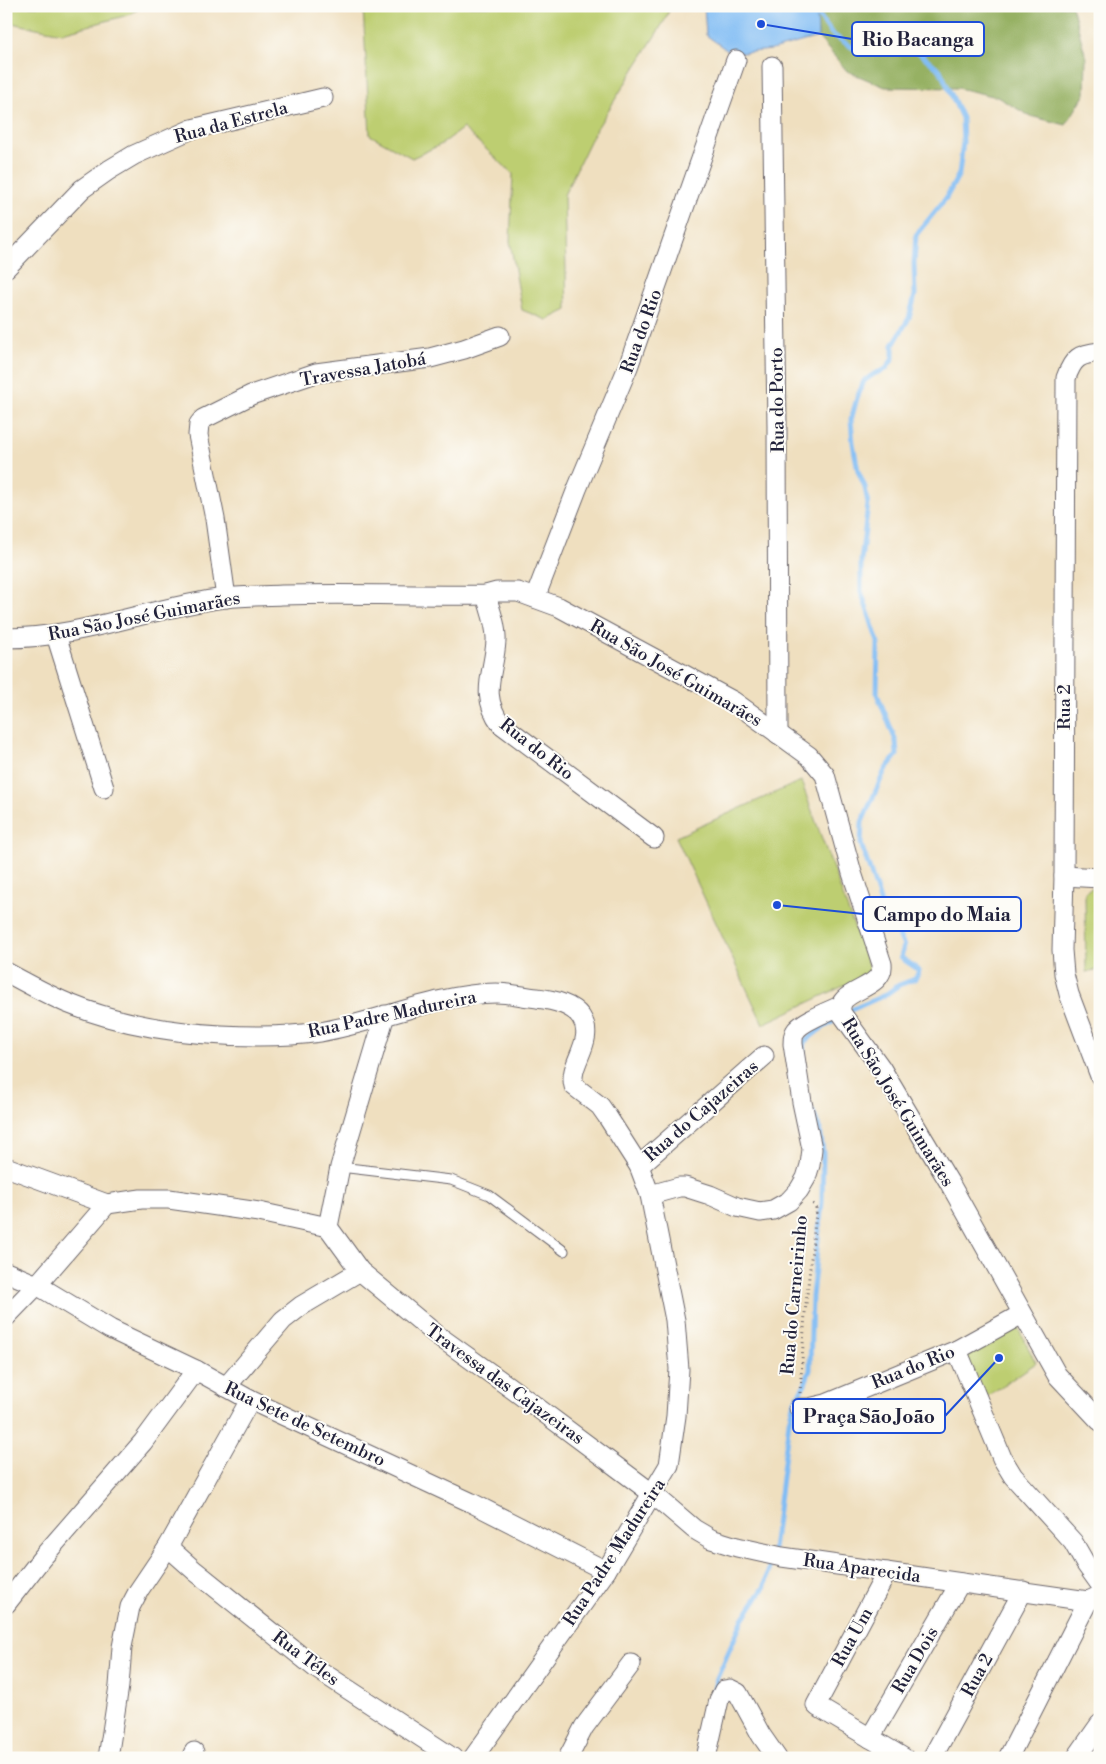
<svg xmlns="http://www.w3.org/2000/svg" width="1106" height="1764" viewBox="0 0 1106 1764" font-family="'Libre Bodoni',serif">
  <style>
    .green { fill: #bdce71; stroke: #707856 }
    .forest { fill: #96b163; stroke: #5c6a4f }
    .water { fill: #82bdf4; stroke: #527098 }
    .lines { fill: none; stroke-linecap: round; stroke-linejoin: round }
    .stream { stroke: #82bdf4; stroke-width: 5 }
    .service-casing { stroke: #6a6469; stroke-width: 11 }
    .minor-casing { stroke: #6a6469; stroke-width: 21 }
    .path { stroke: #6a6469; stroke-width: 3; stroke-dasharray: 1 4; stroke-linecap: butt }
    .service { stroke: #fff; stroke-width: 9 }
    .minor { stroke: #fff; stroke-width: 19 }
    .labels { text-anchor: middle; stroke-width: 4; stroke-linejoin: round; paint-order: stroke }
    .street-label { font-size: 18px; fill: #22223b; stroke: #fdfcf7 }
    .leader { fill: none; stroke: #1d4ed8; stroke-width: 2 }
    .callout-dot { fill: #1d4ed8; stroke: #fdfcf7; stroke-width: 2 }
    .callout { fill: #fdfcf7; stroke: #1d4ed8; stroke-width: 2 }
    .callout-label { font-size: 19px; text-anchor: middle; font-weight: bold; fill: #22223b }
  </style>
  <rect width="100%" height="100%" fill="#fdfcf7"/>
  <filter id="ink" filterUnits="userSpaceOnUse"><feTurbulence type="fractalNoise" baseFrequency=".02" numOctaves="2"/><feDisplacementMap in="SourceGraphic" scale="10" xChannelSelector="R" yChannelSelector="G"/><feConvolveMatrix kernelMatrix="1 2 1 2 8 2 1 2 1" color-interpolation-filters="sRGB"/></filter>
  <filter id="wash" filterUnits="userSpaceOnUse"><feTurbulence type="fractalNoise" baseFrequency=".0096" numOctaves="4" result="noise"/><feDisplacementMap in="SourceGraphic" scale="20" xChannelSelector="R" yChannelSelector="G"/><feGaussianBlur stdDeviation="1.12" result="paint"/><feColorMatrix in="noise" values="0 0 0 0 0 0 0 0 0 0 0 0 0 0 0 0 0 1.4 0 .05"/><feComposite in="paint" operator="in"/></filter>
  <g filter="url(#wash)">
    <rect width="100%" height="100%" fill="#efdfbf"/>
    <g class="green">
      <polygon points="6,6 144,6 128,15 62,33 6,22"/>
      <polygon points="363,6 671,6 665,20 594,133 564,195 567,310 547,320 522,310 510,241 513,174 463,128 442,144 412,158 370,135"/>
      <polygon points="801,781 871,973 763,1024 676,837"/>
      <polygon points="1091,888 1100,889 1100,969 1086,972 1085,892"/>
      <polygon points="1016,1324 1036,1363 983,1399 962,1352"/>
    </g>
    <polygon class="forest" points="815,6 1072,6 1086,57 1085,94 1066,125 1030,116 997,97 958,88 885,87 847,71 818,37 817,12"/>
    <polygon class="water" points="704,6 815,6 817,12 818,37 772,50 732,54 706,35"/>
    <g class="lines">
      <g class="stream">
        <path d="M 803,1057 L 804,1042 L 818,1031 L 853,1009 L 885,995 L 899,985 L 915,979 L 919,971 C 914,964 907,964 901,957 L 904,946 L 898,933 L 886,923 L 878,894 L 861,844 L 862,822 L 885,770 L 897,755 L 896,741 L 877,694 L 878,642 L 861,591 L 861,561 L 868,504 L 865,487 L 858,471 L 853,443 L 851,420 L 857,398 L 864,381 L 874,374 L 886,369 L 893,358 L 893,345 L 909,318 L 915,295 L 914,263 L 916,235 L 946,198 L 959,174 L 963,142 L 962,118 L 940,70 L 911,46 L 879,40 L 853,48 L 832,34 L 812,6"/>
        <polyline points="773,1550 789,1421 794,1402 805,1384 810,1370 812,1297 822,1202 823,1153 820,1129 813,1112"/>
        <polyline points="712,1696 717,1678 743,1619 765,1586 771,1559"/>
        <polyline points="699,1750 699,1743 704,1724"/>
      </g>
    </g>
  </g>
  <g filter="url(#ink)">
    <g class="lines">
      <g class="service-casing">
        <polyline id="service" points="340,1167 451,1180 489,1195 564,1251"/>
      </g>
      <g class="minor-casing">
        <g id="minor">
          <polyline points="772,66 777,426 778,734"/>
          <polyline points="6,268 82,189 109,170 134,155 192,129 323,98"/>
          <path d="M 1100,352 C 1079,354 1073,358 1066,378 L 1064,876 L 1062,950 L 1064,974 L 1069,994 L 1100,1076"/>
          <path d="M 486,595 C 490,610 497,626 496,641 C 494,674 479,694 501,724 L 654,838"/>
          <polyline points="226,598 215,519 198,435 199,424 203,419 251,395 316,373 430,358 464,349 500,336"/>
          <polyline points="535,598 577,489 628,367 736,60"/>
          <polyline points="56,635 104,788"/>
          <path d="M 6,638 C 82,638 151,607 225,598 C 244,596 263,596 282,595 C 350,593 418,596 486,595 L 497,592 L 518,592 L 559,607 L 733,701 L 809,756 L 825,775 L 852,873 L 882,964 C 885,991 832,989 842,1014 L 881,1068 L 949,1182 L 1057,1375 L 1100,1421"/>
          <polyline points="1064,876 1100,878"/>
          <path d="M 6,972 C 26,983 46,994 67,1003 C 128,1028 194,1036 259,1036 C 279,1036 300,1035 320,1032 C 379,1022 436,994 496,993 C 510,993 524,997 537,998 C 553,1000 572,1004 581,1017 C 597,1041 567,1064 574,1086 L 600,1106 L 607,1116 L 639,1166 L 650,1195 L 675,1320 L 677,1345 L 679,1369 L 676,1416 L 669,1465 L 606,1571 L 473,1758"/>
          <polyline points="639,1166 764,1056"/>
          <polyline points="6,1167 107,1204 141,1199 169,1199 259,1212 328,1227 360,1271 437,1335 515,1391 653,1494 694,1529 711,1539 737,1547 782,1557 1088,1601"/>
          <path d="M 650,1195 L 679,1187 L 685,1187 L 710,1195 L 737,1207 L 760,1212 L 773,1210 L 789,1201 L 799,1190 L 806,1178 L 810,1165 L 812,1149 L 802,1102 L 793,1044 C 793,1040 793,1035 795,1032 C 800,1022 829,1011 840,1006"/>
          <polyline points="328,1227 340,1167 385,1015"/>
          <polyline points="6,1272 37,1285 110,1329 196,1370 250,1400 470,1502 606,1571"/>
          <polyline points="6,1317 37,1285 107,1204"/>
          <polyline points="957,1350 1002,1458 1013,1476 1073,1542 1085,1563 1100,1584"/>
          <polyline points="226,1387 283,1320 301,1306 360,1271"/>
          <polyline points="799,1408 809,1408 826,1404 957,1350 1022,1314"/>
          <polyline points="168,1547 195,1571 317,1669 453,1758"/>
          <polyline points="887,1572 816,1705 818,1707 904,1758"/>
          <polyline points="6,1604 42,1558 143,1442 196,1370"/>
          <polyline points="870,1738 960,1583"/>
          <polyline points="108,1758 119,1686 122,1647 130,1607 139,1590 168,1547 250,1400"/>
          <polyline points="191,1758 194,1752"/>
          <polyline points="568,1758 584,1727 631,1664"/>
          <polyline points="706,1758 719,1700 724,1690 730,1689 738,1693 761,1735 777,1758"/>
          <polyline points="932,1758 1023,1591"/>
          <polyline points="1008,1758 1088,1601 1099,1596"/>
          <polyline points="1076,1758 1100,1724"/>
        </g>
      </g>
      <g class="path">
        <polyline points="1098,973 1100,972"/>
        <polyline points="800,1393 805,1313 816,1213 816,1208 811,1201"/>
      </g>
      <use href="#service" class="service"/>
      <use href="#minor" class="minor"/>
    </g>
  </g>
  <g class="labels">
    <g class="street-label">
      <text transform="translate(231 122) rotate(-15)" y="6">Rua da Estrela</text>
      <text transform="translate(641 331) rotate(-70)" y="6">Rua do Rio</text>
      <text transform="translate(363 369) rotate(-10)" y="6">Travessa Jatobá</text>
      <text transform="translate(777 400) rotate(-91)" y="6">Rua do Porto</text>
      <text transform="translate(144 616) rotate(-11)" y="6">Rua São José Guimarães</text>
      <text transform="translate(676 673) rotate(30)" y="6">Rua São José Guimarães</text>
      <text transform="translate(1064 707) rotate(-90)" y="6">Rua 2</text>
      <text transform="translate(537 749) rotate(38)" y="6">Rua do Rio</text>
      <text transform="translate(392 1014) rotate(-12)" y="6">Rua Padre Madureira</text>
      <text transform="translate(898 1102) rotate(58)" y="6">Rua São José Guimarães</text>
      <text transform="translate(701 1111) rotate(-41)" y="6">Rua do Cajazeiras</text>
      <text transform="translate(794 1295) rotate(-85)" y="6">Rua do Carneirinho</text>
      <text transform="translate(913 1367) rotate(-22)" y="6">Rua do Rio</text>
      <text transform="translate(505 1384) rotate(36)" y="6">Travessa das Cajazeiras</text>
      <text transform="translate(305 1424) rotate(25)" y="6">Rua Sete de Setembro</text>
      <text transform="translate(614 1552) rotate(-57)" y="6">Rua Padre Madureira</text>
      <text transform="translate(862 1568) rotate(8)" y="6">Rua Aparecida</text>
      <text transform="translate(852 1637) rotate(-61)" y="6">Rua Um</text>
      <text transform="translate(306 1658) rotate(37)" y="6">Rua Téles</text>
      <text transform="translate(915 1660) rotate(-60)" y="6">Rua Dois</text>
      <text transform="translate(977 1675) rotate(-61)" y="6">Rua 2</text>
    </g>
  </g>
  <path class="leader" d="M761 24L852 39M777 905L863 914M999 1358L945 1416"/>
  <g class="callout-dot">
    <circle cx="761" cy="24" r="5"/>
    <circle cx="777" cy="905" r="5"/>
    <circle cx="999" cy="1358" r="5"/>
  </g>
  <g class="callout">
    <rect x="852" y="22" width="132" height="34" rx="5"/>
    <rect x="863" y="897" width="158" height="34" rx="5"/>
    <rect x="793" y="1399" width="152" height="34" rx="5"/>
  </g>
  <g class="callout-label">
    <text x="918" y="46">Rio Bacanga</text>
    <text x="942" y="921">Campo do Maia</text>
    <text x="869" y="1423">Praça São João</text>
  </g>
  <rect width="1106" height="1764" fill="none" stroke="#fdfcf7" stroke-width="25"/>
</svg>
